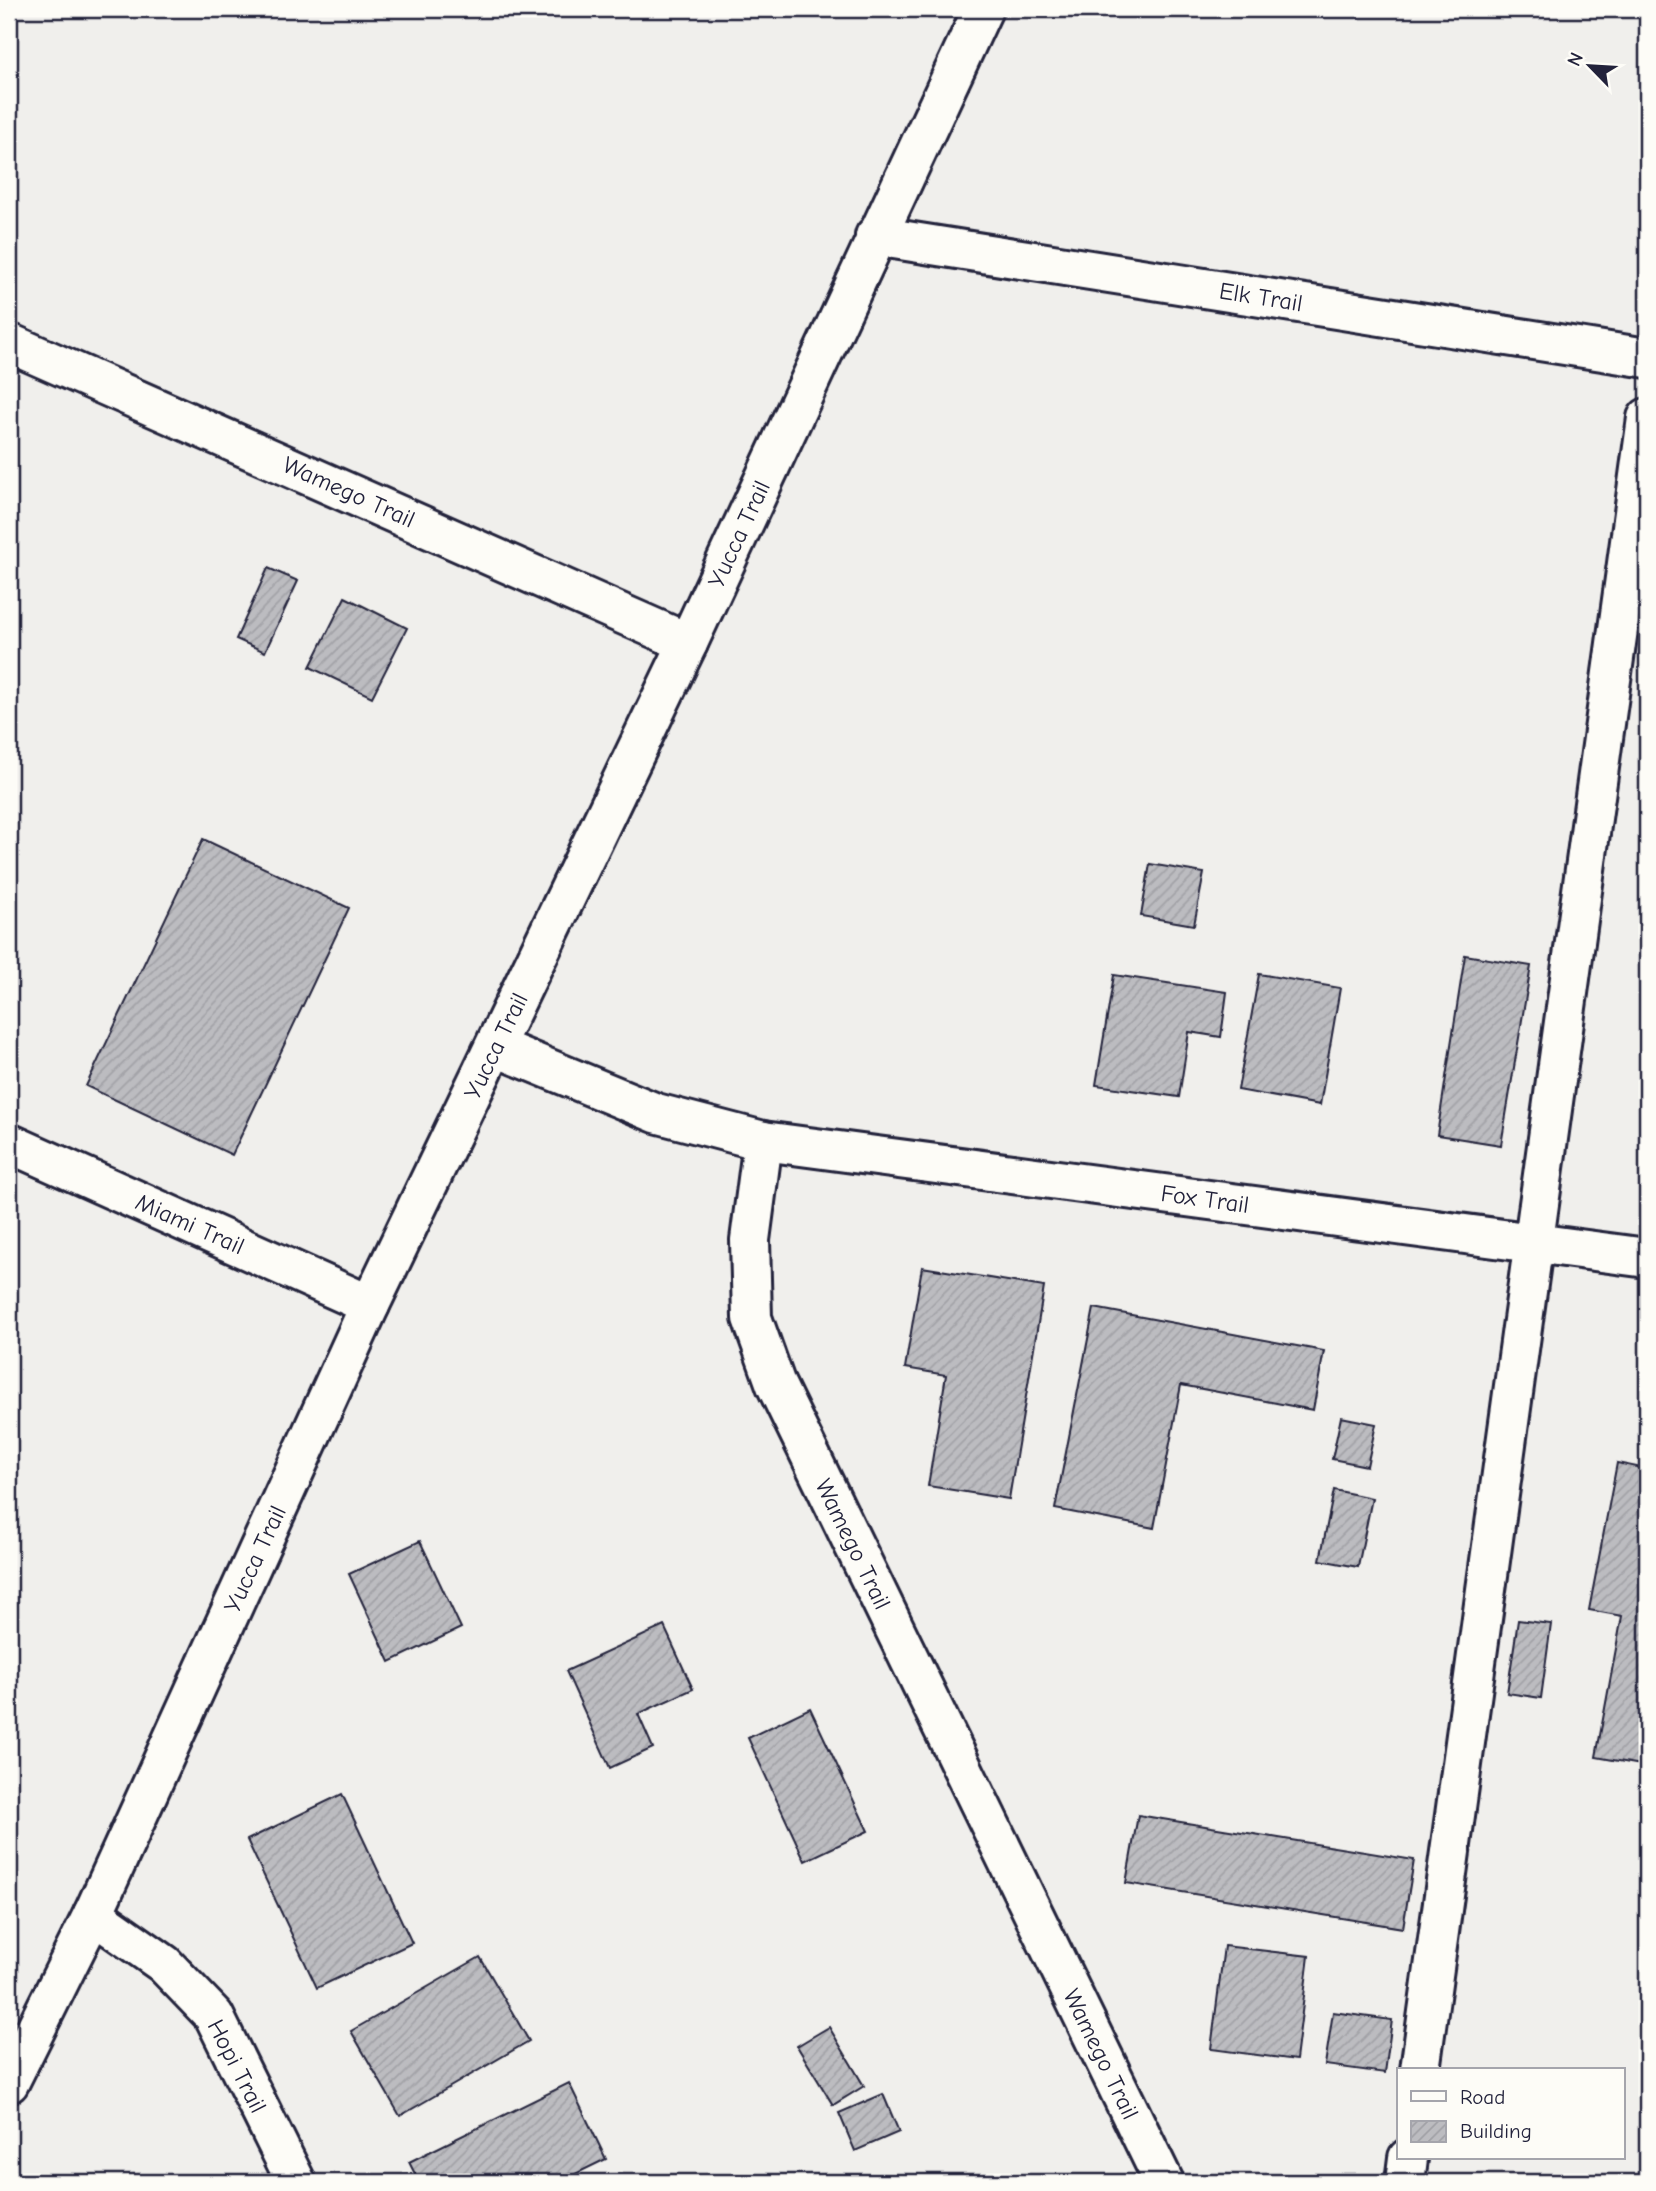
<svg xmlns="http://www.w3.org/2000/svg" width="1656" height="2191" viewBox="0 0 1656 2191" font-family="'Comic Neue',sans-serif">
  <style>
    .building { fill: url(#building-hatch); stroke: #22223b; stroke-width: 2 }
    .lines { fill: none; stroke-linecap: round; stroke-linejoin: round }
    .minor-casing { stroke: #22223b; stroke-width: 44 }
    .minor { stroke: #fdfcf7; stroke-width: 38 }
    .labels { text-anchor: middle; stroke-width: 5; stroke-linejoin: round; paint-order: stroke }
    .street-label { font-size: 24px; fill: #22223b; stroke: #fdfcf7 }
  </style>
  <defs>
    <pattern id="building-hatch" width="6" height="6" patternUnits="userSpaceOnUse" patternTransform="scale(1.75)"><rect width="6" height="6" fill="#bcbcc0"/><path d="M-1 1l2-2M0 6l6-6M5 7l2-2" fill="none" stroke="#a1a1a6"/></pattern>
  </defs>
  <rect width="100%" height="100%" fill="#f0efec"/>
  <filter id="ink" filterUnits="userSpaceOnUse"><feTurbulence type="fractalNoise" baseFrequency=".0143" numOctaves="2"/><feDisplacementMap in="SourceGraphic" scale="14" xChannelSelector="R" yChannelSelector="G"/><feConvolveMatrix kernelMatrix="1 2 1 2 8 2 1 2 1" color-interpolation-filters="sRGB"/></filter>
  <g filter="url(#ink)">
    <g class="building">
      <polygon points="268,568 298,581 265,652 236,639"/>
      <polygon points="345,597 407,628 372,697 310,667"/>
      <polygon points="203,839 349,908 232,1155 86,1086"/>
      <polygon points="1150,864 1204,873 1194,925 1141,916"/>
      <polygon points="1465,955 1531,966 1501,1145 1437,1135"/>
      <polygon points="1259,974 1340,988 1320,1105 1238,1090"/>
      <polygon points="1114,975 1227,992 1221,1037 1189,1032 1179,1097 1096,1085"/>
      <polygon points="922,1267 1044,1287 1009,1499 928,1486 946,1375 905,1368"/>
      <polygon points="1094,1308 1324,1351 1313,1410 1181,1385 1154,1528 1055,1509"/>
      <polygon points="1341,1417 1376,1424 1367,1466 1332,1459"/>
      <polygon points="1617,1463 1647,1469 1647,1766 1596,1757 1622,1616 1589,1610"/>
      <polygon points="1334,1490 1372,1498 1358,1567 1320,1560"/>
      <polygon points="420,1541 461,1628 390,1662 349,1574"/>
      <polygon points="1518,1620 1551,1624 1541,1698 1507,1693"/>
      <polygon points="664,1626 693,1689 638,1714 653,1748 610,1768 566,1671"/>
      <polygon points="810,1708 868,1831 805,1861 748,1738"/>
      <polygon points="342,1794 412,1943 317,1988 247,1840"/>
      <polygon points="1138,1815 1414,1860 1403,1928 1126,1883"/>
      <polygon points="1224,1946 1309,1956 1296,2060 1211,2049"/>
      <polygon points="480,1957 529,2041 400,2116 351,2031"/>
      <polygon points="1333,2012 1392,2020 1385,2073 1325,2065"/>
      <polygon points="829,2027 864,2086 833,2105 797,2046"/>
      <polygon points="569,2083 606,2159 559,2182 419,2182 409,2162"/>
      <polygon points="883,2094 899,2132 855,2151 839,2113"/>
    </g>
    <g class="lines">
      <g class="minor-casing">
        <g id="minor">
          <polyline points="875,236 1647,358"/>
          <polyline points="9,343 688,643"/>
          <polyline points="496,1047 656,1113 763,1141 750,1240 752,1318 776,1385 1164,2182"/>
          <polyline points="763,1141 1647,1258"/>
          <polyline points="9,1143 370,1305"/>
          <polyline points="93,1914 164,1964 214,2016 296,2182"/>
          <polyline points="1420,2070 1647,418"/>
          <polyline points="9,2083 93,1914 370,1305 688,643 983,9"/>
          <polyline points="1405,2182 1408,2158"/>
        </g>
      </g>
      <use href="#minor" class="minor"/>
    </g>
  </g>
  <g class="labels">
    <g class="street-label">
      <text transform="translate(1261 297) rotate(9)" y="8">Elk Trail</text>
      <text transform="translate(349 492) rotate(24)" y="8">Wamego Trail</text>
      <text transform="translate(739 534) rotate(-65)" y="8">Yucca Trail</text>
      <text transform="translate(496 1046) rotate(-64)" y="8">Yucca Trail</text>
      <text transform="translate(1205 1199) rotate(8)" y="8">Fox Trail</text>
      <text transform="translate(190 1224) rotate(24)" y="8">Miami Trail</text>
      <text transform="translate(853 1544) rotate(64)" y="8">Wamego Trail</text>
      <text transform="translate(255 1559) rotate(-65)" y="8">Yucca Trail</text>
      <text transform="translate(1101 2054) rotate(64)" y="8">Wamego Trail</text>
      <text transform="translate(237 2066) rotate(63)" y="8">Hopi Trail</text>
    </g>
  </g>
  <rect width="1656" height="2191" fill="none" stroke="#fdfcf7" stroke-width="35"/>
  <rect x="18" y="18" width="1621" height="2156" fill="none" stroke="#22223b" stroke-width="2.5" filter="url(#ink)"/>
  <rect x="1397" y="2068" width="228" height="91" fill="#fdfcf7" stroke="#a5a5ac" stroke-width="2"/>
  <rect x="1411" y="2091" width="35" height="10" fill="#fdfcf7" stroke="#a5a5ac" stroke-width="2"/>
  <text x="1460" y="2104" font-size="21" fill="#22223b">Road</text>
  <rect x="1411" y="2121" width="35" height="21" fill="url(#building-hatch)" stroke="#a5a5ac" stroke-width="2"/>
  <text x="1460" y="2138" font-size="21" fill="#22223b">Building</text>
  <g transform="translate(1590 66) rotate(295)" stroke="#fdfcf7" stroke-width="5" paint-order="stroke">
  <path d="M0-5L12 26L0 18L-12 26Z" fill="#22223b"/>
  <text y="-10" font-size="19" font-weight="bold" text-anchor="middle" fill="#22223b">N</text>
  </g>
</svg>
